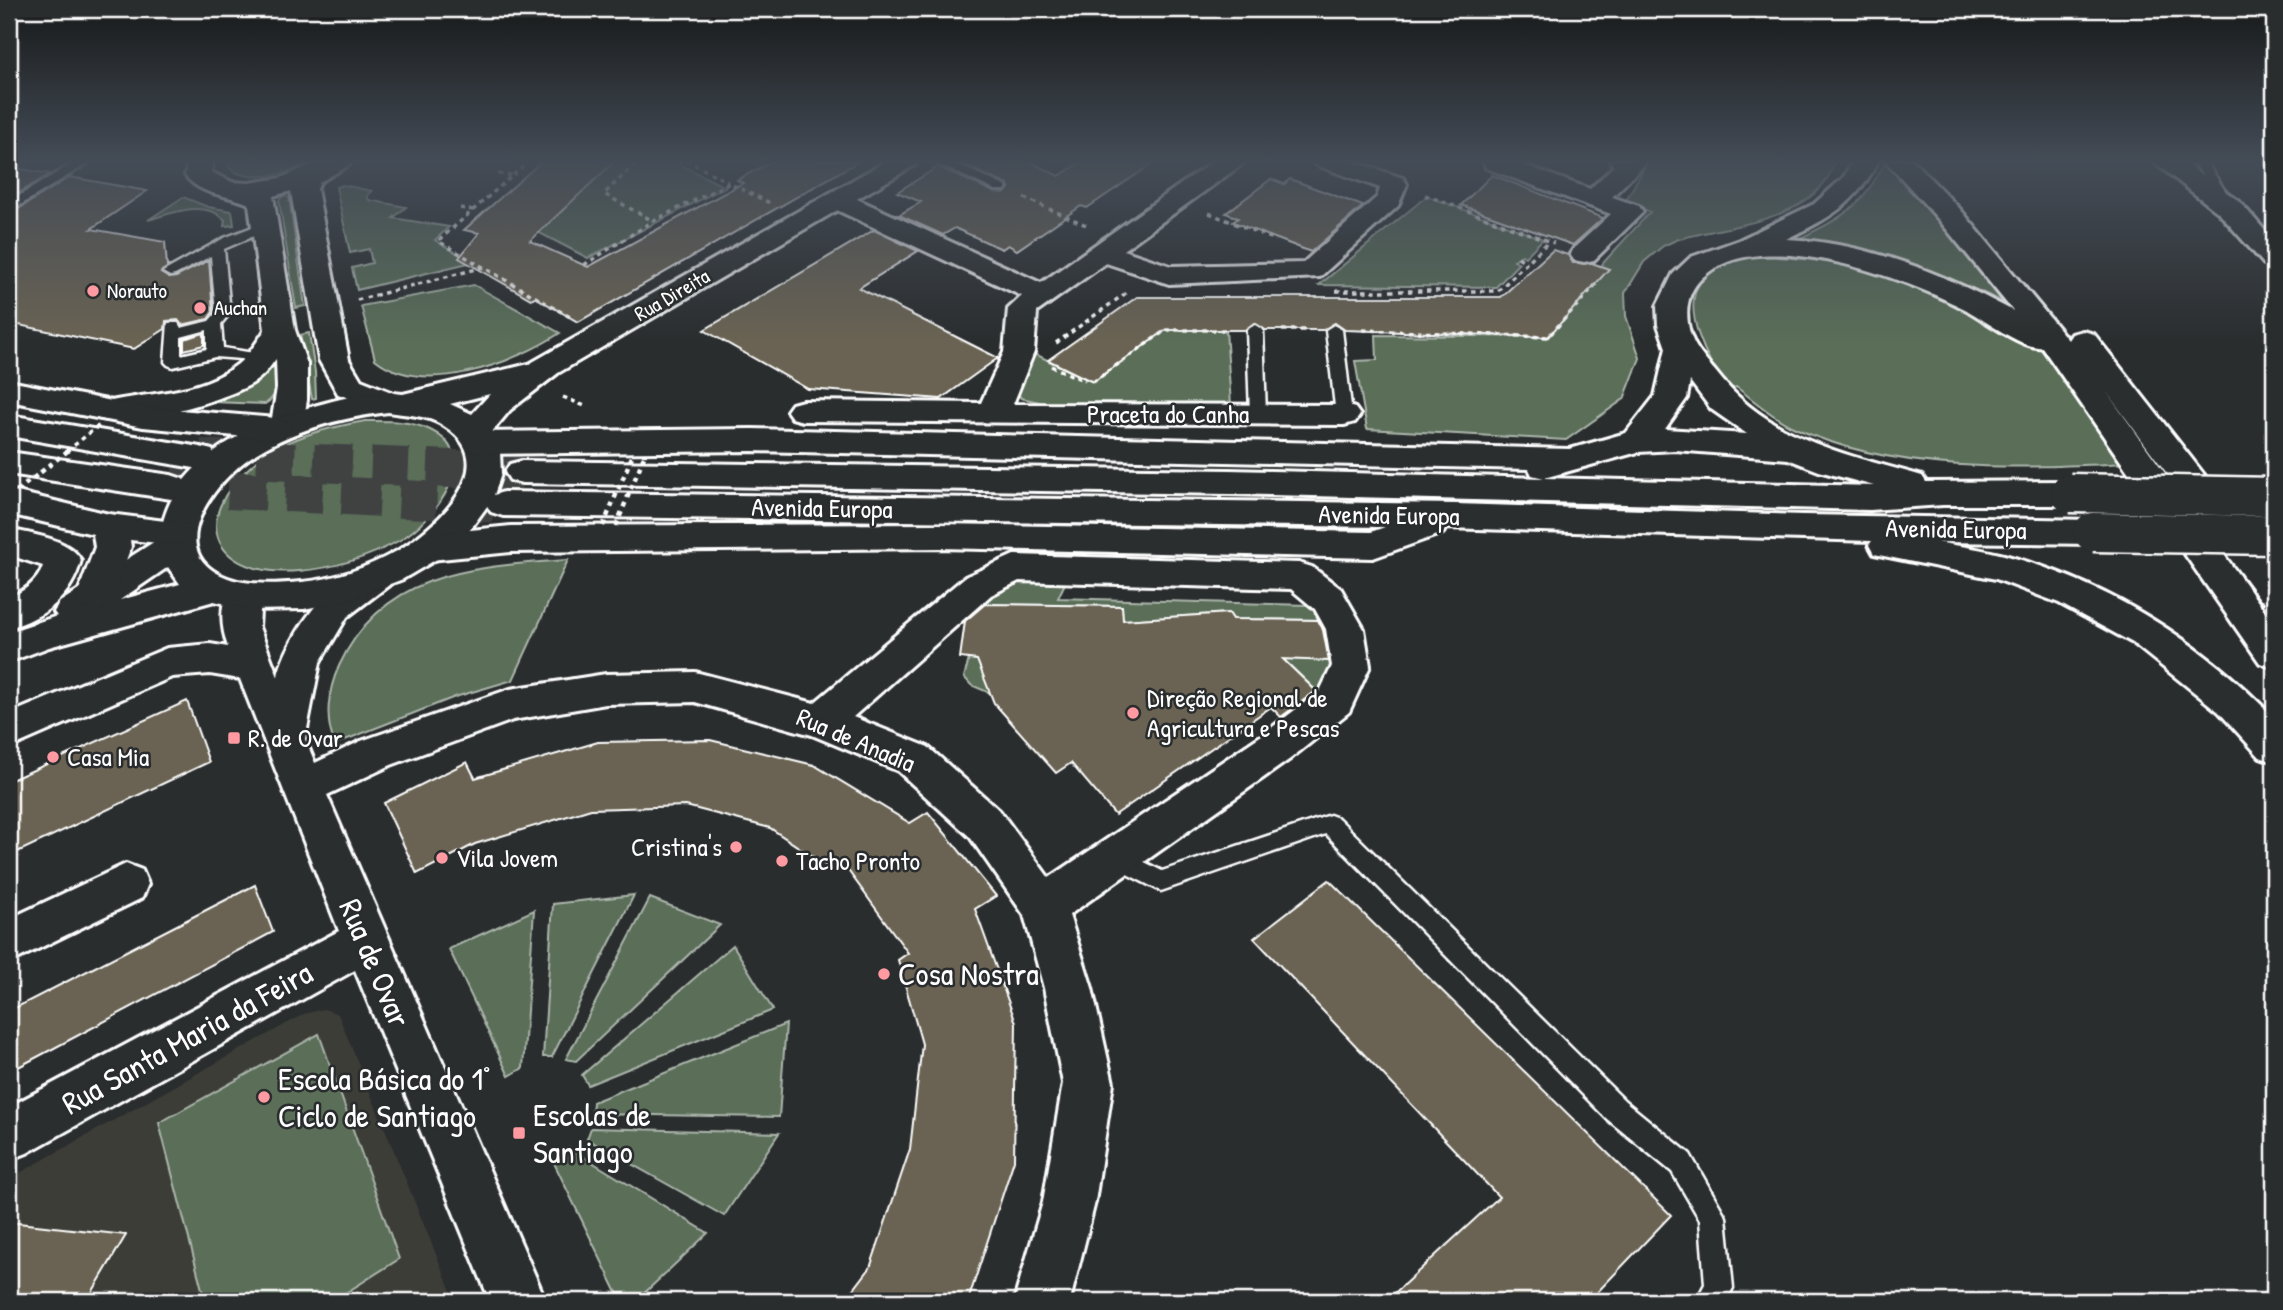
<svg xmlns="http://www.w3.org/2000/svg" width="2283" height="1310" viewBox="0 0 2283 1310" font-family="'Patrick Hand',sans-serif">
  <style>
    .built { fill: #3e3e39 }
    .green { fill: #5a6e59; stroke: #acb6ac; stroke-width: 2 }
    .building { fill: #6b6453; stroke: #fff; stroke-width: 2 }
    .lines { fill: none; stroke-linecap: round; stroke-linejoin: round }
    .primary-tunnel { stroke: #3f4243; stroke-width: 38; stroke-dasharray: 38 19; stroke-linecap: butt }
    .lane-casing { stroke: #fff; stroke-width: 5 }
    .street-casing { stroke: #fff; stroke-width: 6 }
    .secondary-casing { stroke: #fff; stroke-width: 6 }
    .primary-casing { stroke: #fff; stroke-width: 6 }
    .path { stroke: #fff; stroke-width: 3.5; stroke-dasharray: 4.5 4.5; stroke-linecap: butt }
    .lane { fill: #2a2d2e; fill-rule: evenodd }
    .street { fill: #2a2d2e; fill-rule: evenodd }
    .secondary { fill: #2a2d2e; fill-rule: evenodd }
    .primary { fill: #2a2d2e; fill-rule: evenodd }
    .primary-bridge-casing { stroke: #fff; stroke-width: 43; stroke-linecap: butt }
    .path-bridge-far1 { stroke: #fff; stroke-width: 3.5; stroke-dasharray: 4.5 4.5; stroke-linecap: butt }
    .path-bridge { stroke: #fff; stroke-width: 4.5; stroke-dasharray: 5 5; stroke-linecap: butt }
    .primary-bridge { stroke: #2a2d2e; stroke-width: 38 }
    .poi-dot { fill: #ff9aa2; stroke: #2a2d2e; stroke-width: 2.5 }
    .labels { text-anchor: middle; stroke-width: 5; stroke-linejoin: round; paint-order: stroke }
    .far-poi-label { font-size: 21px; fill: #fff; stroke: #2a2d2e; text-anchor: start }
    .far-street-label { font-size: 21px; fill: #fff; stroke: #2a2d2e }
    .street-label { font-size: 26px; fill: #fff; stroke: #2a2d2e }
    .poi-label { font-size: 26px; fill: #fff; stroke: #2a2d2e; text-anchor: start }
    .near-street-label { font-size: 32px; fill: #fff; stroke: #2a2d2e }
    .near-poi-label { font-size: 32px; fill: #fff; stroke: #2a2d2e; text-anchor: start }
  </style>
  <rect width="100%" height="100%" fill="#2a2d2e"/>
  <filter id="ink" filterUnits="userSpaceOnUse"><feTurbulence type="fractalNoise" baseFrequency=".0143" numOctaves="2"/><feDisplacementMap in="SourceGraphic" scale="14" xChannelSelector="R" yChannelSelector="G"/><feConvolveMatrix kernelMatrix="1 2 1 2 8 2 1 2 1" color-interpolation-filters="sRGB"/></filter>
  <g filter="url(#ink)">
    <polygon class="built" points="324,1009 338,1014 455,1301 9,1301 9,1179 304,1014"/>
    <g class="green">
      <path d="M 312,160 C 290,173 250,186 228,167 L 228,161 Z"/>
      <polygon points="615,160 636,163 680,160 679,164 725,187 588,258 530,228"/>
      <path d="M 1644,160 L 1835,160 C 1819,223 1727,224 1676,240 L 1663,246 L 1644,262 L 1625,293 L 1626,316 L 1640,358 L 1624,399 L 1566,440 L 1367,429 L 1355,361 L 1377,360 L 1376,335 L 1548,337 L 1604,262 L 1650,212 L 1626,200 L 1647,163 Z"/>
      <path d="M 1886,160 L 1892,160 L 2014,307 C 1943,272 1874,250 1796,240 C 1842,218 1863,207 1886,160 Z"/>
      <polygon points="343,185 372,191 367,196 369,200 406,207 393,218 449,227 435,240 472,262 357,290 352,268 372,263 369,249 350,253 336,187"/>
      <polygon points="284,195 289,198 305,306 296,308 279,200"/>
      <polygon points="1427,196 1543,239 1525,257 1522,255 1514,260 1519,263 1496,287 1319,285"/>
      <path d="M 183,197 L 208,207 L 232,211 L 234,225 L 224,226 L 225,220 C 205,199 172,213 148,220 Z"/>
      <path d="M 1758,256 C 1849,259 1940,281 2015,333 C 2025,339 2038,346 2046,354 C 2077,388 2103,427 2132,463 C 2023,468 1894,475 1793,427 C 1773,418 1754,400 1736,387 L 1729,391 C 1710,365 1676,307 1704,277 C 1716,264 1741,259 1758,256 Z"/>
      <path d="M 474,285 L 560,333 C 515,363 423,398 375,359 L 361,306 Z"/>
      <polygon points="1166,330 1226,330 1231,405 1044,403 1021,398 1015,389 1016,381 1035,354 1093,382"/>
      <polygon points="309,333 315,372 316,398 312,399 300,335"/>
      <path d="M 282,351 C 280,369 282,394 265,404 L 215,402 Z"/>
      <path d="M 365,421 C 386,421 408,420 428,429 C 487,455 434,520 400,540 C 368,558 335,568 299,571 C 215,578 187,521 252,465 C 283,438 326,428 365,421 Z"/>
      <path d="M 568,560 L 513,680 L 455,697 L 335,744 C 324,720 328,690 339,666 C 383,570 474,567 568,560 Z"/>
      <polygon points="1067,579 1058,598 1309,605 1320,610 1330,620 1233,619 1228,613 1123,620 1122,606 978,604 1009,581"/>
      <polygon points="969,659 1087,665 1003,680 990,693 971,685 964,677"/>
      <polygon points="1283,659 1338,661 1321,695"/>
      <polygon points="634,895 552,1057 543,1057 553,904"/>
      <polygon points="650,898 720,925 576,1061 566,1059"/>
      <polygon points="534,910 523,1068 509,1076 449,949"/>
      <polygon points="733,945 773,1010 588,1085 582,1075"/>
      <polygon points="786,1024 779,1117 592,1114 593,1102"/>
      <polygon points="319,1034 399,1259 333,1301 205,1301 159,1123"/>
      <polygon points="591,1128 779,1133 724,1216 587,1139"/>
      <polygon points="569,1148 708,1233 636,1301 621,1301 554,1163"/>
    </g>
    <g class="building">
      <polygon points="543,160 616,160 530,241 588,267 743,183 737,180 774,160 861,160 578,322 535,297 531,299 459,258 479,233 464,230"/>
      <polygon points="953,160 1026,160 1059,176 1084,160 1158,160 1087,208 1081,206 1017,250 1008,245 1002,249 955,228 943,235 899,215 921,202 897,192 938,167 994,192 1005,193 1009,188 1008,185"/>
      <polygon points="9,167 50,174 9,199"/>
      <polygon points="1492,175 1603,218 1573,245 1461,205"/>
      <polygon points="70,177 147,191 91,229 165,242 167,266 169,266 161,273 169,278 176,277 209,260 213,312 208,319 182,325 178,320 166,321 165,329 134,349 9,323 9,215"/>
      <polygon points="1271,179 1284,184 1290,179 1363,206 1311,252 1233,222 1238,218 1226,213"/>
      <polygon points="874,230 918,251 859,288 998,358 941,399 808,389 704,330"/>
      <polygon points="1553,250 1568,255 1573,263 1592,263 1609,269 1548,337 1345,330 1335,323 1324,330 1265,330 1254,323 1245,330 1166,330 1093,382 1048,360 1137,297 1501,297"/>
      <polygon points="204,333 204,345 184,350 184,339"/>
      <polygon points="985,604 1122,606 1123,620 1229,613 1233,619 1318,620 1323,630 1329,661 1283,659 1316,691 1281,717 1271,707 1115,815 1071,763 1056,773 994,703 977,660 960,658 965,621"/>
      <polygon points="187,701 209,762 9,856 9,781"/>
      <polygon points="710,740 814,765 910,823 928,812 996,896 975,909 1016,1023 1014,1160 968,1301 845,1301 870,1268 910,1149 922,1044 898,960 908,953 844,865 833,870 770,828 686,806 591,809 475,844 417,874 384,803 467,762 475,778 598,742"/>
      <polygon points="1329,880 1671,1215 1589,1301 1386,1301 1499,1197 1254,938"/>
      <polygon points="255,885 273,932 9,1072 9,1011"/>
      <polygon points="9,1222 126,1235 87,1301 9,1301"/>
    </g>
    <g class="lines">
      <g class="primary-tunnel">
        <polyline points="200,458 522,472"/>
        <polyline points="171,487 503,504"/>
      </g>
      <g class="lane-casing">
        <g id="lane">
          <polygon points="78,160 93,160 9,212 9,202"/>
          <polygon points="930,160 947,160 1007,187 1005,190 995,190"/>
          <polygon points="2193,160 2205,160 2235,206 2233,209 2223,209"/>
          <path d="M 265,222 L 270,223 L 270,229 L 224,249 L 230,313 L 221,324 L 223,348 L 266,355 L 269,358 L 266,361 L 215,357 L 173,367 L 168,365 L 165,362 L 168,323 L 178,323 L 181,328 L 209,321 L 216,313 L 211,256 L 175,275 L 170,276 L 163,272 L 224,238 ZM 207,330 L 207,349 L 181,355 L 181,337 Z"/>
          <polygon points="1255,325 1263,330 1266,414 1258,419 1250,414 1247,330"/>
          <polygon points="1334,325 1342,330 1352,415 1344,420 1336,415 1326,330"/>
          <polygon points="1330,815 1338,818 1625,1101 1690,1154 1726,1217 1733,1288 1726,1301 1696,1301 1705,1284 1700,1220 1672,1172 1607,1119 1326,834 1161,891 1109,865 1106,858 1109,851 1117,848 1162,871"/>
        </g>
      </g>
      <g class="street-casing">
        <g id="street">
          <path d="M 188,160 L 214,160 L 211,172 L 232,182 L 249,183 L 281,178 L 322,160 L 353,160 L 349,165 L 320,182 L 317,189 L 349,360 L 361,380 L 399,395 L 404,402 L 399,409 L 388,412 L 338,394 L 319,360 L 291,191 L 273,196 L 295,330 L 307,364 L 307,400 L 303,424 L 298,431 L 287,435 L 276,431 L 271,424 L 277,388 L 276,359 C 269,368 263,377 253,383 C 224,401 130,427 98,418 L 93,411 L 98,404 C 143,392 199,396 238,364 C 249,355 257,342 265,330 L 249,204 C 228,194 200,196 185,175 Z"/>
          <polygon points="1215,160 1245,160 1241,165 1123,250 1171,266 1303,263 1377,197 1380,188 1316,165 1312,160 1349,160 1403,178 1407,184 1398,206 1320,277 1169,284 1106,263 1037,312 1034,352 1013,404 1344,405 1355,408 1360,415 1355,422 1344,425 803,421 792,418 787,411 792,404 803,401 981,403 1004,352 1008,309 1022,296 828,206 824,200 828,194 837,192 846,194 1041,283"/>
          <polygon points="1483,160 1510,160 1590,189 1614,166 1610,160 1643,160 1645,163 1641,168 1612,197 1639,206 1643,212 1594,260 1584,262 1574,260 1570,254 1574,248 1611,214 1486,168"/>
          <polygon points="2151,160 2180,160 2239,201 2274,241 2274,266 2264,264 2219,213"/>
          <path d="M 9,529 C 33,535 68,538 81,560 C 71,598 45,617 9,628 L 9,598 C 24,591 38,582 43,566 L 9,555 Z"/>
          <path d="M 1014,555 L 1299,563 L 1312,567 L 1341,589 L 1364,629 L 1370,666 L 1349,712 L 1290,759 L 1069,915 L 1092,988 L 1113,1083 L 1095,1202 L 1070,1301 L 1014,1301 L 1043,1202 L 1063,1083 L 1044,988 L 1024,915 L 970,837 L 898,771 L 812,735 L 695,702 L 606,704 L 513,720 L 391,765 L 327,795 L 546,1301 L 490,1301 L 355,970 L 27,1153 L 9,1160 L 9,1107 L 339,931 L 240,679 L 210,674 L 172,677 L 9,748 L 9,714 L 167,648 L 210,644 L 228,647 C 221,627 219,606 230,586 L 243,582 L 256,586 L 261,596 L 259,627 L 278,677 C 286,638 342,553 389,567 L 394,576 L 389,585 L 347,617 L 320,662 L 305,739 L 315,763 L 361,741 L 510,689 L 606,674 L 695,672 L 814,703 L 965,577 ZM 1019,581 L 1291,589 L 1315,609 L 1326,629 L 1332,666 L 1320,691 L 1262,735 L 1049,878 L 1000,811 L 928,747 L 853,717 L 991,595 Z"/>
          <polygon points="126,864 142,870 148,884 142,898 9,963 9,919"/>
        </g>
      </g>
      <g class="secondary-casing">
        <path id="secondary" d="M 888,160 L 919,160 L 915,165 L 558,373 L 510,410 L 491,433 L 500,452 L 501,474 L 493,498 L 469,531 L 442,556 L 403,579 L 348,600 L 304,609 L 250,610 L 214,601 L 49,647 L 9,662 L 9,632 L 57,616 L 54,612 L 60,602 L 160,538 C 169,461 249,425 314,406 C 342,398 374,390 403,394 L 529,364 ZM 490,394 L 472,414 L 450,404 ZM 388,412 C 407,415 428,415 444,426 C 506,464 436,528 397,551 C 367,568 335,579 302,582 C 278,584 250,586 228,578 C 161,553 212,485 248,459 C 289,430 340,418 388,412 ZM 168,567 L 180,584 L 120,600 Z"/>
      </g>
      <g class="primary-casing">
        <g id="primary">
          <path d="M 1853,160 L 1879,160 C 1854,206 1831,217 1786,239 C 1866,242 1944,274 2013,311 L 1940,221 L 1885,160 L 1912,160 L 1960,209 L 2068,340 L 2072,334 L 2083,331 L 2094,334 L 2274,564 L 2274,603 L 2261,600 L 2105,390 L 2274,624 L 2274,668 L 2260,663 L 2042,347 C 2023,350 1981,317 1963,308 C 1902,277 1753,221 1699,281 C 1683,298 1685,326 1695,345 C 1700,354 1708,363 1715,371 C 1767,439 1844,454 1922,476 L 1926,482 L 2070,481 L 2082,485 L 2087,493 L 2082,501 L 2070,505 L 1943,505 L 1870,510 L 1229,494 L 522,483 L 510,480 L 505,472 L 510,464 L 522,461 L 1229,470 L 1544,478 L 1532,475 L 1529,469 L 752,451 L 482,454 L 470,451 L 465,443 L 470,435 L 482,432 L 752,429 L 1570,449 L 1626,433 L 1655,396 L 1666,348 L 1658,325 L 1657,306 L 1673,274 L 1691,257 L 1739,240 L 1814,204 L 1843,178 ZM 1690,381 L 1711,409 L 1747,434 L 1665,429 L 1687,398 ZM 1675,450 L 1788,459 L 1819,471 L 1874,486 L 1544,478 L 1638,452 Z"/>
          <polygon points="9,381 143,407 276,418 288,422 292,429 288,436 276,440 143,427 9,401"/>
          <polygon points="9,415 200,447 212,450 217,458 212,466 200,469 9,436"/>
          <polygon points="9,452 171,475 183,479 188,487 183,495 171,499 9,474"/>
          <polygon points="9,490 109,514 189,524 195,533 189,542 177,545 130,540 131,547 108,608 95,612 82,608 76,598 95,547 93,534 9,514"/>
          <path d="M 503,492 L 1455,504 L 1803,515 L 2093,520 L 2105,523 L 2111,532 L 2105,541 L 2093,544 L 1937,542 C 1959,546 1982,549 2004,555 C 2106,582 2202,642 2274,718 L 2274,762 L 2260,757 L 2219,712 L 2133,643 L 2059,603 L 1996,579 L 1874,554 L 1869,545 L 1872,541 L 1446,528 L 1443,533 L 1373,558 L 940,548 L 511,552 L 430,560 L 417,556 L 412,547 L 417,538 L 430,534 L 511,526 L 940,524 L 1371,532 L 1385,527 L 503,516 L 491,512 L 486,504 L 491,496 Z"/>
        </g>
      </g>
      <g class="path">
        <polyline points="530,160 438,241 570,317"/>
        <polyline points="624,160 641,165 686,160 728,182"/>
        <polyline points="635,164 604,194 653,221"/>
        <polyline points="498,174 512,175"/>
        <polyline points="1425,195 1554,243"/>
        <polyline points="1024,198 1086,225"/>
        <polyline points="460,208 473,210"/>
        <polyline points="1209,213 1276,240"/>
        <polyline points="1518,257 1527,263"/>
        <polyline points="584,265 653,221 729,183 772,204"/>
        <polyline points="1336,291 1498,291 1549,241"/>
        <polyline points="357,300 484,267"/>
        <polyline points="1282,330 1309,330"/>
        <polyline points="1363,330 1548,337 1599,281"/>
        <polyline points="1056,343 1126,293"/>
        <polyline points="1051,366 1085,381"/>
        <polyline points="1093,382 1166,330 1228,330"/>
        <polyline points="563,397 587,407"/>
      </g>
      <use href="#lane" class="lane"/>
      <use href="#street" class="street"/>
      <use href="#secondary" class="secondary"/>
      <use href="#primary" class="primary"/>
      <g class="primary-bridge-casing">
        <g id="primary-bridge">
          <polyline points="2070,493 2274,497"/>
          <polyline points="2093,532 2274,535"/>
        </g>
      </g>
      <polyline class="path-bridge-far1" points="67,451 102,423"/>
      <g class="path-bridge">
        <polyline points="17,491 70,449"/>
        <polyline points="603,526 633,454"/>
        <polyline points="616,526 645,454"/>
      </g>
      <use href="#primary-bridge" class="primary-bridge"/>
    </g>
  </g>
  <linearGradient id="sky" x2="0" y2="1"><stop stop-color="#171919"/><stop offset="0.47" stop-color="#444c57"/><stop offset="1" stop-color="#444c57" stop-opacity="0"/></linearGradient>
  <rect width="2283" height="343" fill="url(#sky)"/>
  <g class="poi-dot">
    <circle cx="93" cy="291" r="7"/>
    <circle cx="200" cy="308" r="7"/>
    <circle cx="1133" cy="713" r="7"/>
    <rect x="227" y="731" width="14" height="14" rx="3.5"/>
    <circle cx="53" cy="757" r="7"/>
    <circle cx="736" cy="847" r="7"/>
    <circle cx="442" cy="858" r="7"/>
    <circle cx="782" cy="861" r="7"/>
    <circle cx="884" cy="974" r="7"/>
    <circle cx="264" cy="1097" r="7"/>
    <rect x="512" y="1126" width="14" height="14" rx="3.5"/>
  </g>
  <g class="labels">
    <g class="far-poi-label">
      <text x="107" y="298">Norauto</text>
      <text x="214" y="315">Auchan</text>
    </g>
    <g class="far-street-label">
      <text transform="translate(672 295) rotate(-30)" y="7">Rua Direita</text>
    </g>
    <g class="street-label">
      <text x="1168" y="423">Praceta do Canha</text>
      <text transform="translate(822 508) rotate(1)" y="9">Avenida Europa</text>
      <text transform="translate(1389 515) rotate(1)" y="9">Avenida Europa</text>
      <text transform="translate(1956 529) rotate(1)" y="9">Avenida Europa</text>
      <text transform="translate(856 740) rotate(23)" y="9">Rua de Anadia</text>
    </g>
    <g class="poi-label">
      <text x="1147" y="707">Direção Regional de<tspan x="1147" dy="30">Agricultura e Pescas</tspan></text>
      <text x="248" y="747">R. de Ovar</text>
      <text x="67" y="766">Casa Mia</text>
      <text x="722" y="856" text-anchor="end">Cristina's</text>
      <text x="456" y="867">Vila Jovem</text>
      <text x="796" y="870">Tacho Pronto</text>
    </g>
    <g class="near-street-label">
      <text transform="translate(375 963) rotate(67)" y="11">Rua de Ovar</text>
      <text transform="translate(187 1038) rotate(-29)" y="11">Rua Santa Maria da Feira</text>
    </g>
    <g class="near-poi-label">
      <text x="898" y="985">Cosa Nostra</text>
      <text x="278" y="1090">Escola Básica do 1°<tspan x="278" dy="37">Ciclo de Santiago</tspan></text>
      <text x="533" y="1126">Escolas de<tspan x="533" dy="37">Santiago</tspan></text>
    </g>
  </g>
  <rect width="2283" height="1310" fill="none" stroke="#2a2d2e" stroke-width="35"/>
  <rect x="18" y="18" width="2248" height="1275" fill="none" stroke="#fff" stroke-width="2.5" filter="url(#ink)"/>
</svg>
